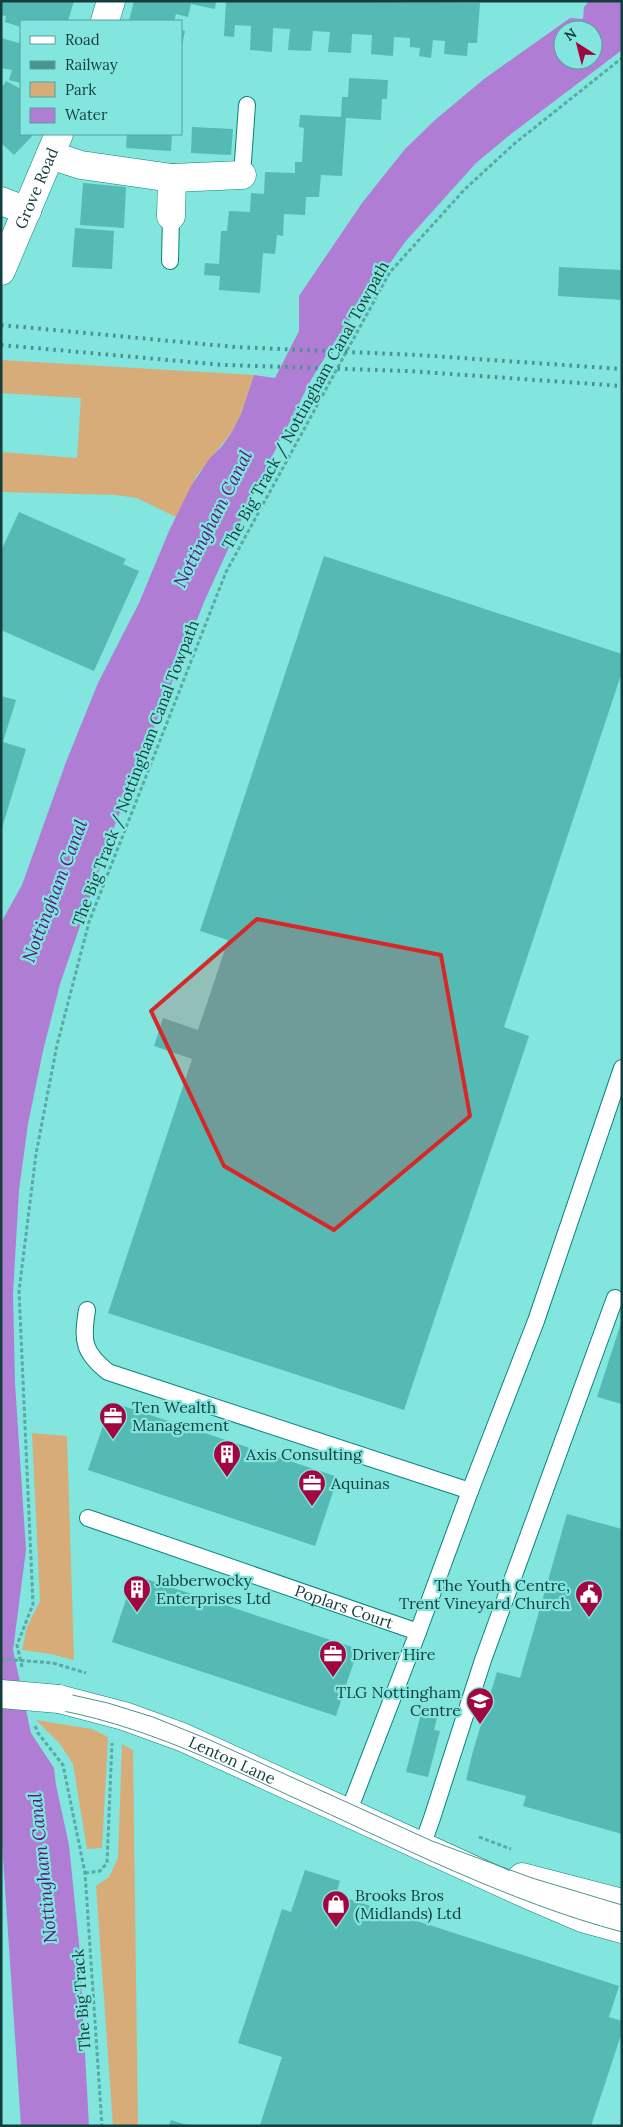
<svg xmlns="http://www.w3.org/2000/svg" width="623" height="2127" viewBox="0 0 623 2127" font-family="Lora,serif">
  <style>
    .green { fill: #d8ac78 }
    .water { fill: #b07dd5; fill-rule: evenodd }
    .building { fill: #55bab4 }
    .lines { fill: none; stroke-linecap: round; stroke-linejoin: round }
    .lane-casing { stroke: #07847f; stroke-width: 18 }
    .street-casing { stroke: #07847f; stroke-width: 29 }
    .secondary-casing { stroke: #07847f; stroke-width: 29 }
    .path { stroke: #5aa9a4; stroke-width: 3; stroke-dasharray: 4 2.5; stroke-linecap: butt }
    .lane { stroke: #fff; stroke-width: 16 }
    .street { stroke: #fff; stroke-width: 28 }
    .secondary { stroke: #fff; stroke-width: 28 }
    .tram { stroke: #4b928e; stroke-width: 1 }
    .rail { stroke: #4b928e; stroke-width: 4; stroke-dasharray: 2.5 5; stroke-linecap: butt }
    .secondary-bridge-casing { stroke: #07847f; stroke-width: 29; stroke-linecap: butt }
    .path-bridge { stroke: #5aa9a4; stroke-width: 3; stroke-dasharray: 4 2.5; stroke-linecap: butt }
    .secondary-bridge { stroke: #fff; stroke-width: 28 }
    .marked { fill: #d62828; fill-opacity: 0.2; stroke: #d62828; stroke-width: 4; stroke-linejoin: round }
    .labels { text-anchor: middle; stroke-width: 4.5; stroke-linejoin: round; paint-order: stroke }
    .street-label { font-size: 16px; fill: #133e3c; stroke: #82e5de }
    .poi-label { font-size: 16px; fill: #133e3c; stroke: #82e5de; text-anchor: start }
    .water-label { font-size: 18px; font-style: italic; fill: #5b1580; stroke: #82e5de }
  </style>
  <rect width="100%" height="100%" fill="#82e5de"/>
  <g class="green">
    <polygon points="1,360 254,375 241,414 232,432 197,475 176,517 137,498 116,495 1,492 1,452 77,458 81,398 1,393"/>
    <polygon points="32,1433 67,1436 74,1660 51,1654 22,1650 27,1627 40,1601"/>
    <polygon points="36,1720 92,1729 108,1737 102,1848 87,1849 73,1764 60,1744"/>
    <polygon points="122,1744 133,1750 138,2126 113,2126 96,1886 109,1877 118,1858"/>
  </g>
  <path class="water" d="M 589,1 L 622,1 L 622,50 L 511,134 L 476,163 L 405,242 L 337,338 L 312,378 L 255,490 L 204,602 L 113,830 L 60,984 L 43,1051 L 28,1124 L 19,1190 L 13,1294 L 15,1383 L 26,1550 L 13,1650 L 31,1733 L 54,1768 L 56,1785 L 69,1845 L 79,1944 L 89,2126 L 21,2126 L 1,1828 L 1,927 L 3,919 L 22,885 L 66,762 L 98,683 L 139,603 L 169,531 L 191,486 L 210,458 L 222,446 L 232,432 L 241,414 L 254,375 L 275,378 L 299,331 L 299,296 L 362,203 L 405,149 L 435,120 L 484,79 L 570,18 L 583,19 L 584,7 ZM 563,30 L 593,30 L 593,60 L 563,60 Z"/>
  <g class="building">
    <polygon points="1,1 74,1 68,21 21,21 21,27 5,22 6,16 1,15"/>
    <polygon points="134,1 216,1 215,9 191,4 188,17 176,14 174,21 129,21"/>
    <polygon points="226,1 480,3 477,43 468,43 467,56 444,54 445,41 433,40 431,58 419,56 420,48 410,47 410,38 394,37 393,56 381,55 371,54 372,35 352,34 351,53 328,52 330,32 313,31 311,51 288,50 290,29 273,28 272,52 250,50 251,26 235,25 234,37 224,36"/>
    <polygon points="181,30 185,31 182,45 181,45"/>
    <polygon points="21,36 21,83 9,80 12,70 1,68 1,38 19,43"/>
    <polygon points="349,78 388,80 387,99 382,99 381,120 346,118 342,176 321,175 319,197 306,197 305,215 284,214 283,236 277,235 275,254 263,253 260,293 219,290 220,276 204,275 205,263 219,264 221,231 227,231 229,211 250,212 251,193 264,194 265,172 295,173 295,162 302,162 304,128 299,127 300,115 341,117 342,97 348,97"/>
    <polygon points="6,81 21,89 21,134 34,134 14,155 1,143 1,83 3,86"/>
    <polygon points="192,127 233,129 231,155 191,153"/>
    <polygon points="127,134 172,134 171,151 126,148"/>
    <polygon points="83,183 126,187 124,228 80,225"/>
    <polygon points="75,228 114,231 112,269 72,267"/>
    <polygon points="559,267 622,270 622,300 558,296"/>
    <polygon points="19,512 126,559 123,564 139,571 94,671 1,630 1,551"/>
    <polygon points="324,556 622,654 622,672 504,1027 529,1036 404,1410 108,1313 192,1059 154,1046 163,1018 198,1030 228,940 200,931"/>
    <polygon points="1,696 16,700 3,742 26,749 2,828"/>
    <polygon points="621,1323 622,1323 622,1404 597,1397"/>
    <polygon points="111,1402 338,1477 315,1546 88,1470"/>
    <polygon points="567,1514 622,1529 622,1834 523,1806 526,1796 466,1780 473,1751 497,1672 520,1678"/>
    <polygon points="134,1575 358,1649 336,1716 112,1642"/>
    <polygon points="423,1706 439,1710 434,1730 440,1731 428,1777 406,1772"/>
    <polygon points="305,1870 340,1881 336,1895 619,1986 609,2017 622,2021 622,2032 591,2126 260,2125 282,2057 238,2043 282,1909 291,1912"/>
    <polygon points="171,2120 187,2125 187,2126 169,2126"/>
  </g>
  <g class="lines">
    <g class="lane-casing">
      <g id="lane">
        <polyline points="242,175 247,105"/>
        <polyline points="170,261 171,216"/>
        <path d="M 87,1310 C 82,1341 83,1352 108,1372 L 470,1491 L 418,1632"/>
        <polyline points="470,1491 536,1321 622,1068"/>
        <path id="s1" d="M 88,1518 L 418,1632 L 348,1813"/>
        <polyline points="422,1846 432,1818 483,1660 615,1298"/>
      </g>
    </g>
    <g class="street-casing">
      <g id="street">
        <polyline points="105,21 111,1"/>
        <polyline points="50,155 81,165 172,178 242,175"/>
        <polyline points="1,201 27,211"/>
        <polyline points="171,216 172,178"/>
        <path id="s2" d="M 1,271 L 59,134"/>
      </g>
    </g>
    <g class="secondary-casing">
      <g id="secondary">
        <path id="s3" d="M 59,1699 L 124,1716 L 182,1737 L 533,1897 L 582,1918 L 622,1929"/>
        <polyline points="522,1877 622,1903"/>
      </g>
    </g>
    <g class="path">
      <polyline points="53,1663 86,1673"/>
      <polyline points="22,1667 17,1645 33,1604 19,1291 36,1154 57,1045 89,922 226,572 390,272 465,189 514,144 622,58"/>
      <polyline points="35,1726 38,1733 63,1765 85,1873 102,2126"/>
      <polyline points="479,1837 511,1849"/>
      <polyline points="85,1873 100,1871 107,1863 112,1743"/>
    </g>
    <use href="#lane" class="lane"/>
    <use href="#street" class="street"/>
    <use href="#secondary" class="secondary"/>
    <g class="tram">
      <polyline points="1,1684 59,1692 108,1703 153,1717 210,1740 432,1841 532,1878 622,1905"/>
      <path d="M 1,1702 C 109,1711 194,1751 290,1796 C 398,1845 506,1901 622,1932"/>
    </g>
    <g class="rail">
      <polyline points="1,325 235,347 418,355 622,369"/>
      <polyline points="1,345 224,365 408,371 622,386"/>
    </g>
    <g class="secondary-bridge-casing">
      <polyline id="secondary-bridge" points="1,1694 59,1699"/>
    </g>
    <polyline class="path-bridge" points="1,1659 53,1663"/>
    <use href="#secondary-bridge" class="secondary-bridge"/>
  </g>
  <path class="marked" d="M 257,919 L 441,955 L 470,1116 L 334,1230 L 224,1166 L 151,1011 Z"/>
  <defs>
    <g id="office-pin" transform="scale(1.4375)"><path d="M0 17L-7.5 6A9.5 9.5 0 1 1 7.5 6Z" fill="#a20640" stroke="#82e5de"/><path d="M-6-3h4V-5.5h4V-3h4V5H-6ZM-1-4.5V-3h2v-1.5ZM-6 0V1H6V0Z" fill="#fff"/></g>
    <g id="building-pin" transform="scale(1.4375)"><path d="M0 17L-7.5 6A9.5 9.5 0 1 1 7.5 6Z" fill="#a20640" stroke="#82e5de"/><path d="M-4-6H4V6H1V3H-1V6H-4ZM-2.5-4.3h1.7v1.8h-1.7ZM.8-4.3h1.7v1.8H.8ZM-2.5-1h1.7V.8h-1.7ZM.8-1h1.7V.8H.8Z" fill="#fff"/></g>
    <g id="civic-pin" transform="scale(1.4375)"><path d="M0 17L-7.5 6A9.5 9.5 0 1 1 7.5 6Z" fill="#a20640" stroke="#82e5de"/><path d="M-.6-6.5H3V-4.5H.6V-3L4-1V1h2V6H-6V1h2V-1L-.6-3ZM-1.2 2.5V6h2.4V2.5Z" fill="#fff"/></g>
    <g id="school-pin" transform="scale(1.4375)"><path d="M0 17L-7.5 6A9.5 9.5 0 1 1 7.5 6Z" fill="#a20640" stroke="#82e5de"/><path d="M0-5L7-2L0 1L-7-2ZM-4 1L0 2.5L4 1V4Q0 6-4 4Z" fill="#fff"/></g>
    <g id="shop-pin" transform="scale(1.4375)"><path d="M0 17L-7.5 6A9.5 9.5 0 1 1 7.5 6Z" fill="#a20640" stroke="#82e5de"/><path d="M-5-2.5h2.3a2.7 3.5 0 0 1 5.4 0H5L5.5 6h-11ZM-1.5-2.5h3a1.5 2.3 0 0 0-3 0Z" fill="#fff"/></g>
  </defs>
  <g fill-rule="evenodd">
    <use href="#office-pin" x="113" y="1416"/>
    <use href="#building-pin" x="227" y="1454"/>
    <use href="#office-pin" x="312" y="1483"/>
    <use href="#building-pin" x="137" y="1589"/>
    <use href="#civic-pin" x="589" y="1594"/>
    <use href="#office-pin" x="333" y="1654"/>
    <use href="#school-pin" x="480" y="1701"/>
    <use href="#shop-pin" x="336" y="1904"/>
  </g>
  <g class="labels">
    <g class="street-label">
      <text dy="6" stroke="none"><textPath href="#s2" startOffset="90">Grove Road</textPath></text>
      <text transform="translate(305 405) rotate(-61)" y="6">The Big Track / Nottingham Canal Towpath</text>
      <text transform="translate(135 773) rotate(-69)" y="6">The Big Track / Nottingham Canal Towpath</text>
      <text dy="6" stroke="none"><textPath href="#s1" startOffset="271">Poplars Court</textPath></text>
      <text dy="6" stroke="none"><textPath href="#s3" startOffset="184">Lenton Lane</textPath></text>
      <text transform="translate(81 2000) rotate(-94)" y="6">The Big Track</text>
    </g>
    <g class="poi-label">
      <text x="132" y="1413">Ten Wealth<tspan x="132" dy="18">Management</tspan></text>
      <text x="246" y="1460">Axis Consulting</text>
      <text x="331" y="1489">Aquinas</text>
      <text x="156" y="1586">Jabberwocky<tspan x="156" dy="18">Enterprises Ltd</tspan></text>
      <text x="570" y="1591" text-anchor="end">The Youth Centre,<tspan x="570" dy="18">Trent Vineyard Church</tspan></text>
      <text x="352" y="1660">Driver Hire</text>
      <text x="461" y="1698" text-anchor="end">TLG Nottingham<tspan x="461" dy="18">Centre</tspan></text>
      <text x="355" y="1901">Brooks Bros<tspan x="355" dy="18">(Midlands) Ltd</tspan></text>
    </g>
    <g class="water-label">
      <text transform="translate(213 519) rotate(-63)" y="6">Nottingham Canal</text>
      <text transform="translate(55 891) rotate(-69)" y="6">Nottingham Canal</text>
      <text transform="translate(43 1868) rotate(-96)" y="6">Nottingham Canal</text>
    </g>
  </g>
  <rect width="623" height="2127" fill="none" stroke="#133e3c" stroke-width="5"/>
  <rect x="20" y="20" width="162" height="115" fill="#82e5de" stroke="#56a29d"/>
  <rect x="30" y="36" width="25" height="8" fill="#ffffff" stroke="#56a29d"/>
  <text x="65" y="45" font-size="15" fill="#133e3c">Road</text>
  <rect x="30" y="61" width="25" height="8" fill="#4b928e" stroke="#56a29d"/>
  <text x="65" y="70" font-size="15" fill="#133e3c">Railway</text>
  <rect x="30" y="82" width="25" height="15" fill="#d8ac78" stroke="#56a29d"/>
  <text x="65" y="95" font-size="15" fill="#133e3c">Park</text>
  <rect x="30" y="108" width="25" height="15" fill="#b07dd5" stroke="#56a29d"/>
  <text x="65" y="120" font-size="15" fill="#133e3c">Water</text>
  <g transform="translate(578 45) rotate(324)"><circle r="24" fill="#82e5de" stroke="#56a29d"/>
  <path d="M0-4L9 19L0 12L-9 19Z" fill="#a20640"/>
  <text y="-8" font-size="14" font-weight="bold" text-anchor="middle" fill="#133e3c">N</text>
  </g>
</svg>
